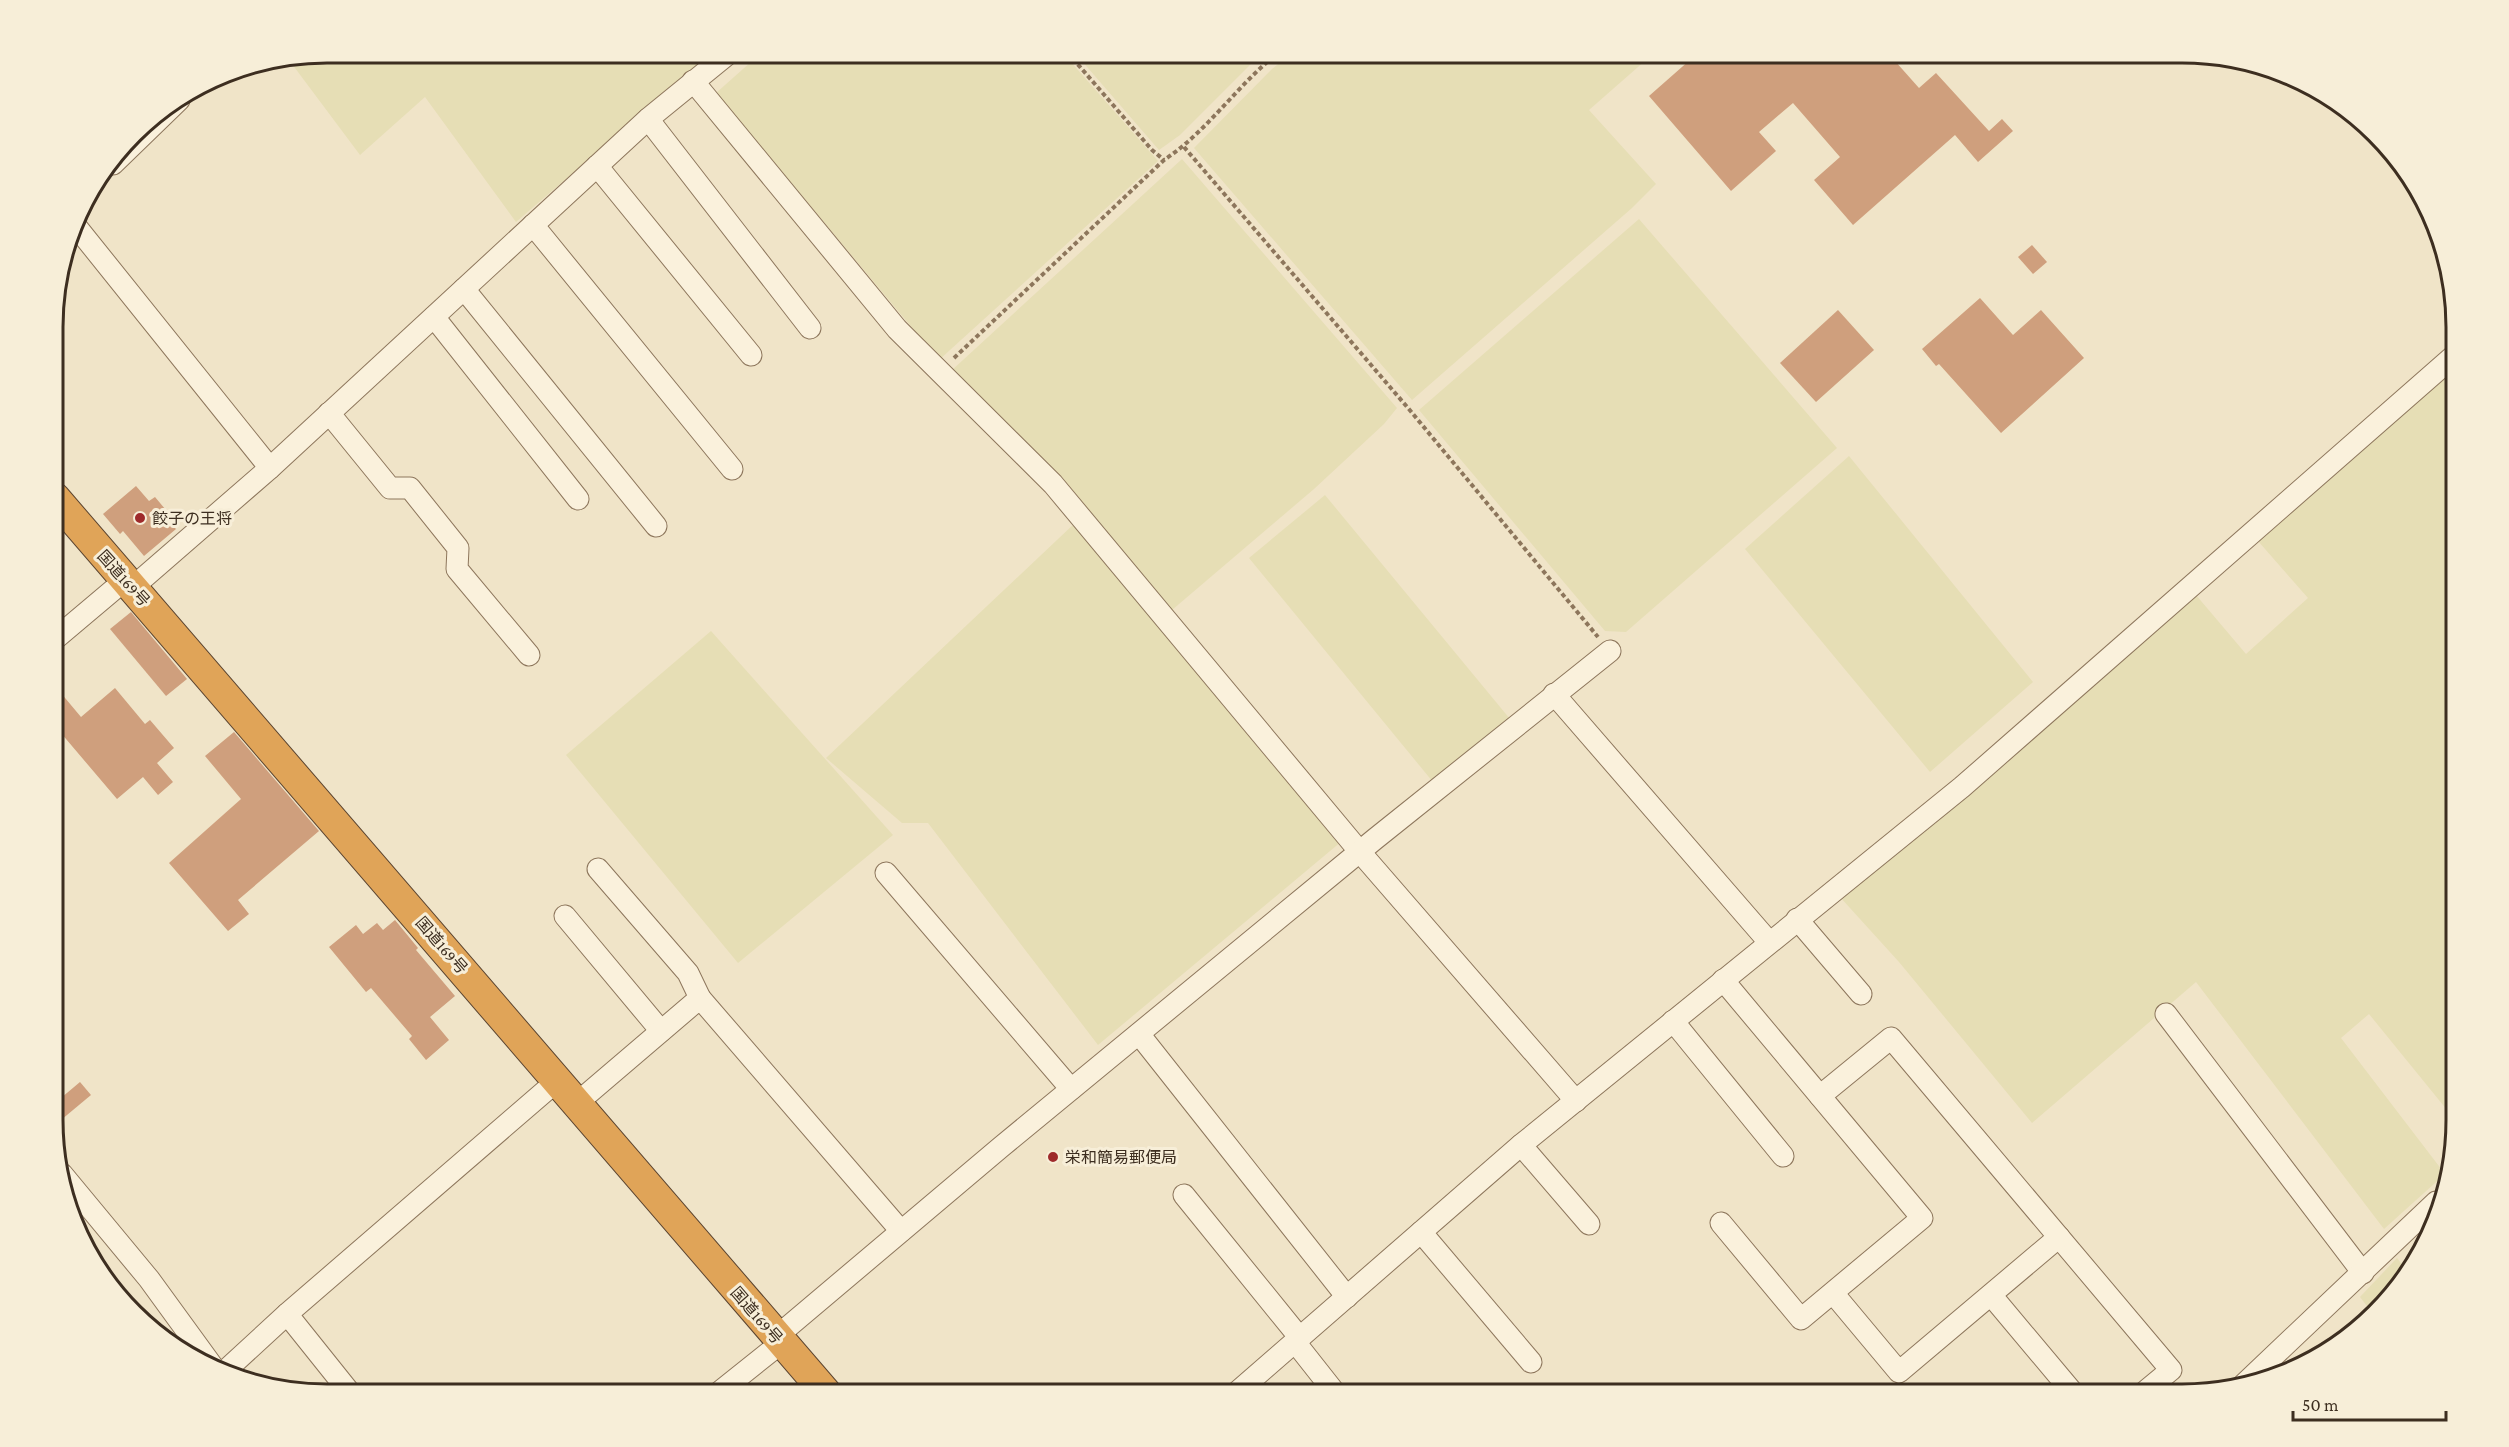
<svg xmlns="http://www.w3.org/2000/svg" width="2509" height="1447" viewBox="0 0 2509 1447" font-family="'Crimson Pro','Noto Sans JP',serif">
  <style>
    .farmland { fill: #e6deb5 }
    .building { fill: #cf9f7d }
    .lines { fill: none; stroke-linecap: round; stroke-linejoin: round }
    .minor-casing { stroke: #8d765c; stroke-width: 23 }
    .highway-casing { stroke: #5b4430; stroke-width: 32 }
    .path { stroke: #8d765c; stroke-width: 4; stroke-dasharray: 4.5 3; stroke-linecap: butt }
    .minor { stroke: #faf1dc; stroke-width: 21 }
    .highway { stroke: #e0a458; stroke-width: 30 }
    .poi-dot { fill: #9e2a2b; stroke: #f7eed8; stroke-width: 2 }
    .labels { text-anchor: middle; stroke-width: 6; stroke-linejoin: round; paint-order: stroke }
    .poi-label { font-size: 16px; fill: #3d2e20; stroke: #f7eed8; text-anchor: start }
    .street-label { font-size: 16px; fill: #3d2e20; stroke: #f7eed8 }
    .rim { fill: none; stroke: #3d2e20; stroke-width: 3 }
  </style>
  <rect width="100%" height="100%" fill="#f0e4c8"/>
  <g class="farmland">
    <polygon points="327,53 712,53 516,222 425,97 360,155 289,60"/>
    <polygon points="761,53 1063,53 1158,161 939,360 716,93"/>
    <polygon points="1075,53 1266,53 1251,64 1180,135 1159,150"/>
    <polygon points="1292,53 1654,53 1589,110 1656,184 1632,208 1412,400 1194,148 1272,69"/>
    <polygon points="1182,159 1397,408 1384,424 1314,489 1172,610 951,371"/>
    <polygon points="1639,219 1837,448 1626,632 1605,631 1419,410"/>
    <polygon points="2451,372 2456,379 2456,1121 2369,1014 2341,1038 2445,1174 2384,1229 2196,982 2032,1123 1899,962 1840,897 2196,595 2246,654 2308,598 2258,541"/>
    <polygon points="1849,456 2033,682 1930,772 1745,549"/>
    <polygon points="1325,495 1510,719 1433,782 1249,558"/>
    <polygon points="1076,522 1342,841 1098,1045 928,823 902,823 826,758"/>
    <polygon points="711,631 893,835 738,963 566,755"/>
    <polygon points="2397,1258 2407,1271 2370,1310 2360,1297"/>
  </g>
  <g class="building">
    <polygon points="1699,52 1887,52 1919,88 1936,73 1989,131 2002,119 2013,131 1978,162 1955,135 1853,225 1814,180 1840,157 1793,103 1759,132 1776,151 1731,191 1649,96"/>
    <polygon points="2032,245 2047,262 2033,274 2018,257"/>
    <polygon points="1980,298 2013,335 2041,310 2084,358 2001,433 1939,364 1936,366 1922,349"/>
    <polygon points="1838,310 1874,350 1816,402 1780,363"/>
    <polygon points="136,486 149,501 155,497 176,522 172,525 176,529 144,556 123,531 120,534 103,514"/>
    <polygon points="131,612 187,679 166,696 110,629"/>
    <polygon points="55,686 81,717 115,688 145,724 150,720 174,748 157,763 173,782 158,795 143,777 117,799 55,726"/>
    <polygon points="234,732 319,831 238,900 249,914 228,931 169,863 241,799 205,756"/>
    <polygon points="395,920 418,948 416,950 455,996 430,1017 449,1040 426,1060 409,1039 412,1036 371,988 366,992 329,947 356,925 363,934 377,923 383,930"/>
    <polygon points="80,1082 91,1095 55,1125 55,1103"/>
  </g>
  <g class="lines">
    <g class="minor-casing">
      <g id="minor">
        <polyline points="693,81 897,329 1053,484 1360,852 1576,1101"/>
        <polyline points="648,119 810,328"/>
        <polyline points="113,164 179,100"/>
        <polyline points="597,166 751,355"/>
        <polyline points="75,225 270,468"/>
        <polyline points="533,225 732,469"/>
        <polyline points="464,289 656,526"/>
        <polyline points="434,317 578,499"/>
        <polyline points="329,413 390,488 410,488 458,548 457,569 529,655"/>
        <polyline points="133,587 270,468 648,119 729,53"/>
        <polyline points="55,639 125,580"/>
        <polyline points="1554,694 1769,942"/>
        <polyline points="598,869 688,973 700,998"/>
        <polyline points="886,873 1071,1089"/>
        <polyline points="565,916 661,1031"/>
        <polyline points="1797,919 1861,994"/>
        <polyline points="2166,1014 2363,1273"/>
        <polyline points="1673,1021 1783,1156"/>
        <polyline points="1139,1034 1347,1297"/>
        <polyline points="1820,1096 1891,1038 2171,1370 2142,1394"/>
        <polyline points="577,1103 700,998 901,1231"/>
        <polyline points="1521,1145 1589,1224"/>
        <polyline points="62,1174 149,1279 213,1367"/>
        <polyline points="1184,1195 1300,1338"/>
        <polyline points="1721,1223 1801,1319 1922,1218 1723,980"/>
        <polyline points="1421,1232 1531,1362"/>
        <polyline points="1833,1293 1899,1372 2059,1237"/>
        <polyline points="1991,1295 2074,1394"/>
        <polyline points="287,1314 351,1394"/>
        <polyline points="776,1337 1001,1147 1375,839 1610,651"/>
        <polyline points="1295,1342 1336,1394"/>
        <polyline points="224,1372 287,1314 558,1080"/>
        <polyline points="2243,1385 2436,1202"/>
        <polyline points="717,1394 781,1343"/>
        <polyline points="1235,1394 1521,1145 1962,787 2456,354"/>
      </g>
    </g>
    <g class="highway-casing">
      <polyline id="highway" points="55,498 827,1394"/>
    </g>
    <g class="path">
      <polyline points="1068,53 1152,150 1164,160"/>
      <polyline points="1184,147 1408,408 1598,637"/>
      <path d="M 954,358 L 1164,160 C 1208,131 1237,85 1278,53"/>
    </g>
    <use href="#minor" class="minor"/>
    <use href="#highway" class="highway"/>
  </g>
  <g class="poi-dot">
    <circle cx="140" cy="518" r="6"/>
    <circle cx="1053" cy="1157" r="6"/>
  </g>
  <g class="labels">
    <g class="poi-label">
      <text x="152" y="524">餃子の王将</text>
      <text x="1065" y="1163">栄和簡易郵便局</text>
    </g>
    <g class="street-label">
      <text transform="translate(124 578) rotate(48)" y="6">国道169号</text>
      <text transform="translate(442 945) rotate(49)" y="6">国道169号</text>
      <text transform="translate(757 1315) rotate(49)" y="6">国道169号</text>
    </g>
  </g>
  <path d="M0 0H2509V1447H0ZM327 63H2182A264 264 0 0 1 2446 327V1120A264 264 0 0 1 2182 1384H327A264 264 0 0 1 63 1120V327A264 264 0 0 1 327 63Z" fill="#f7eed8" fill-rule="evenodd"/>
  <path class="rim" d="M327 63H2182A264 264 0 0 1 2446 327V1120A264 264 0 0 1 2182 1384H327A264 264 0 0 1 63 1120V327A264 264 0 0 1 327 63Z"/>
  <path d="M2293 1411v9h153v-9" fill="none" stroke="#3d2e20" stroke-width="3"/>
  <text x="2302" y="1411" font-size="18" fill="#3d2e20" stroke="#f7eed8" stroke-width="4.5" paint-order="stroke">50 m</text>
</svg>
